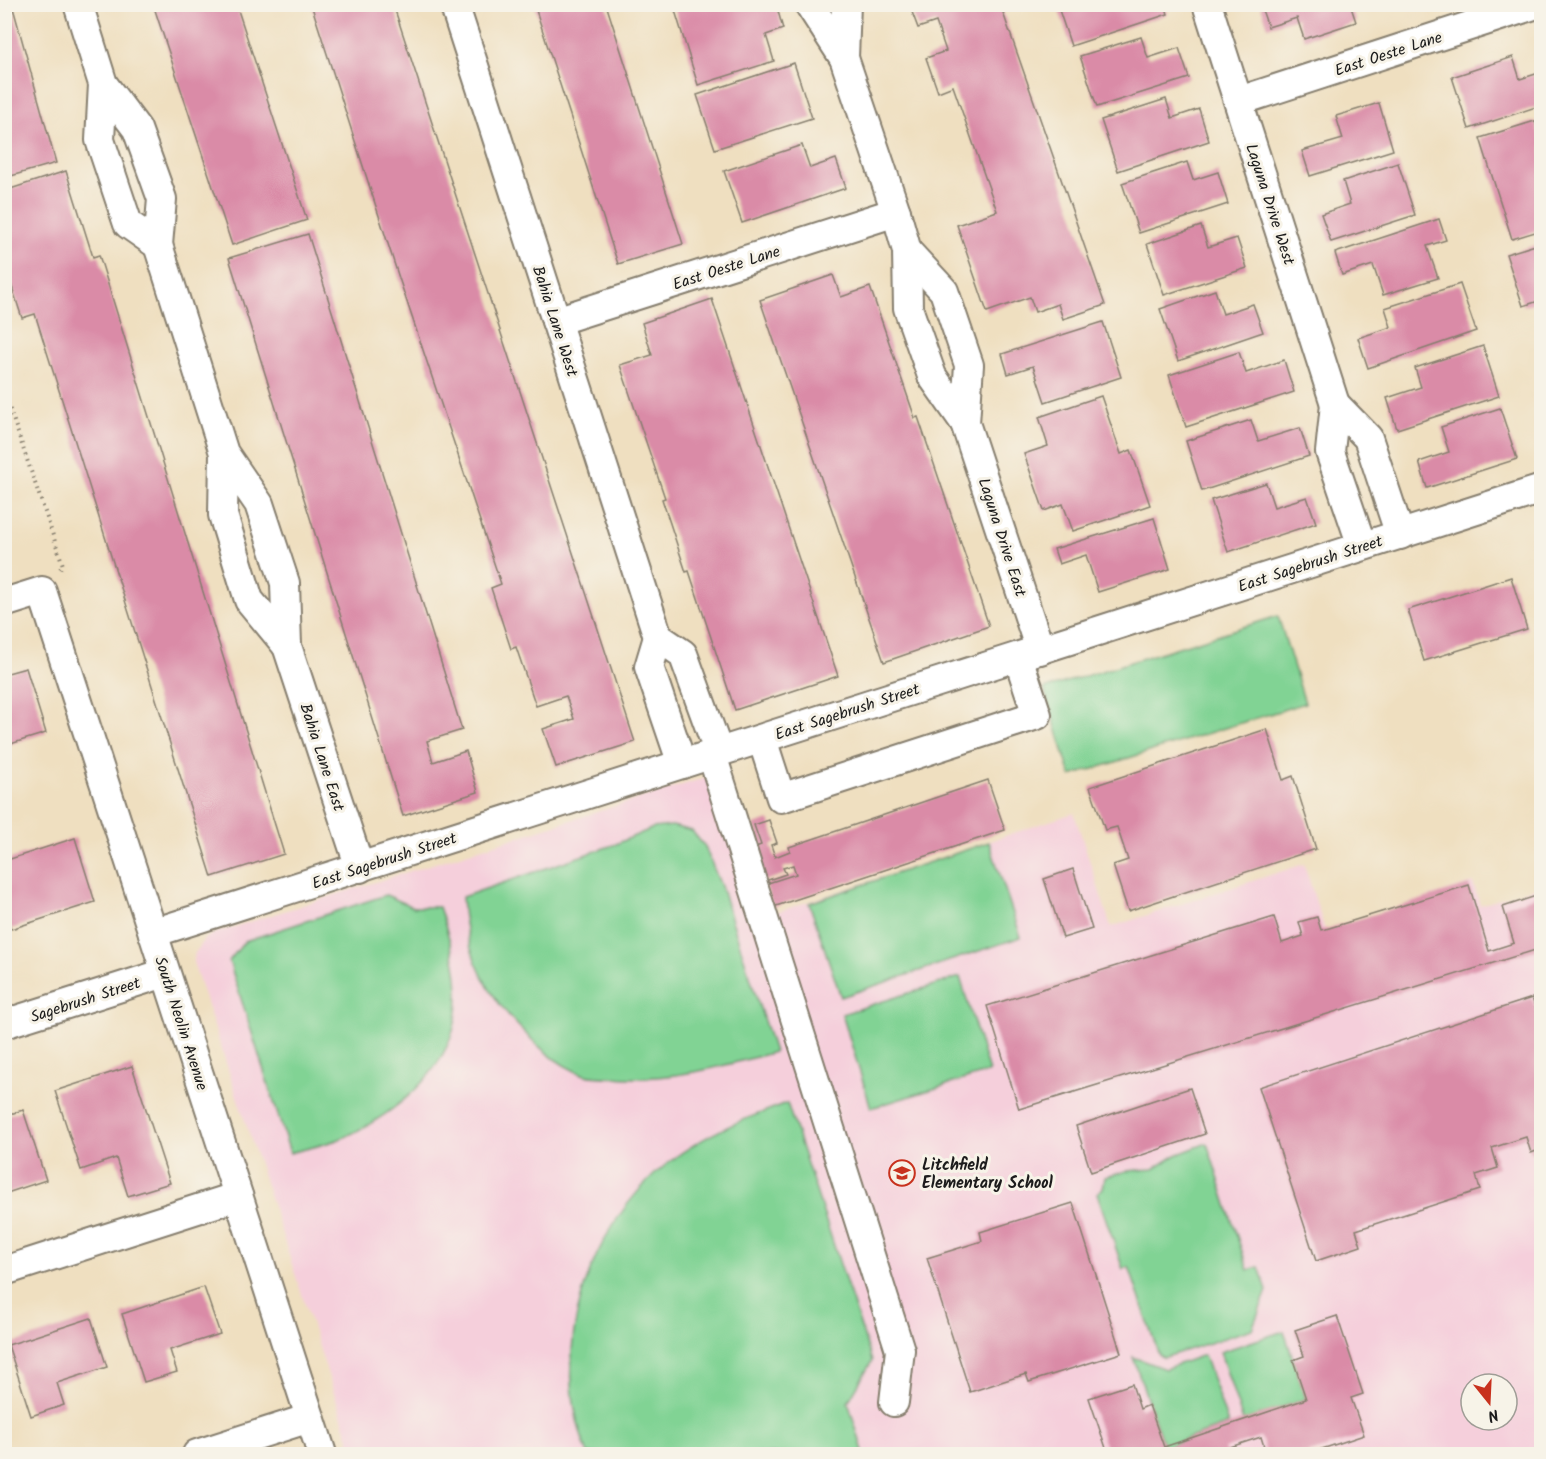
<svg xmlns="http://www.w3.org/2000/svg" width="1546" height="1459" viewBox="0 0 1546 1459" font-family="Kalam,sans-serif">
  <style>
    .built { fill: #f5cfdb; fill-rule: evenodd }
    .green { fill: #81d394; stroke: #4e7858; stroke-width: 1.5 }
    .building { fill: #da8ba7 }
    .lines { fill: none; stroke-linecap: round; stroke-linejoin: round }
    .minor-casing { stroke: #867e6e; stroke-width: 32 }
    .path { stroke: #867e6e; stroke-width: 4; stroke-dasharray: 1.5 4.5; stroke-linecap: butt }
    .minor { stroke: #fff; stroke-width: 28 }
    .labels { text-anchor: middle; stroke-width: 6; stroke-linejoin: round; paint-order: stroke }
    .street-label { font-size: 16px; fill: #1c1c1c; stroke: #f7f3e8 }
    .poi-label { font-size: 16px; font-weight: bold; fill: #1c1c1c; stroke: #f7f3e8; text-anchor: start }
  </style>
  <rect width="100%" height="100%" fill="#f7f3e8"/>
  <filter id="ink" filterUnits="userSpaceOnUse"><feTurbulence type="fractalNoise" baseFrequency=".0167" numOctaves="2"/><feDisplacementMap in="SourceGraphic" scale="12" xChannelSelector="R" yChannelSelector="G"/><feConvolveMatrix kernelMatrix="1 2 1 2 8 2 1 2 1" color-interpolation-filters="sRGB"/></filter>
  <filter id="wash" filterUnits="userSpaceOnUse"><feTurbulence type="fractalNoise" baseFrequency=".008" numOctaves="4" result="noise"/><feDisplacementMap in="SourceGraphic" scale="24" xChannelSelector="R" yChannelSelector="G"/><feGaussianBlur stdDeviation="1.35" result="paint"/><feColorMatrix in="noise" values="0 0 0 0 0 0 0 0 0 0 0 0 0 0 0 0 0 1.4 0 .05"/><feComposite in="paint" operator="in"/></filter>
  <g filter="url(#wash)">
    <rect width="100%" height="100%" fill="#efdfc0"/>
    <path class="built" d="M 726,771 L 771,914 L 1074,813 L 1111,927 L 1304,864 L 1325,930 L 1473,883 L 1480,905 L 1541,886 L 1541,1454 L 354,1454 L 193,962 L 195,953 L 206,938 L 215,933 ZM 1471,1384 L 1507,1384 L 1507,1420 L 1471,1420 Z"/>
    <g class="green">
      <polygon points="1278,616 1305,703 1071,776 1044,689"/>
      <path d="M 672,826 L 692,831 L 705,847 L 721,886 L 774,1052 C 720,1067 669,1082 612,1077 C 604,1077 593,1077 585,1075 C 555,1065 531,1040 510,1017 C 480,983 464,942 462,897 L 616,844 L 653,828 Z"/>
      <polygon points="989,842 1021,937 841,997 809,903"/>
      <path d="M 386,895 L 413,907 L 439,907 C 451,941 463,982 456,1019 C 445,1074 395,1113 347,1136 C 329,1144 309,1148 290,1153 L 229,961 L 245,941 Z"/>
      <polygon points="960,977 989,1072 871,1108 842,1014"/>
      <path d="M 787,1103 L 872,1361 L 848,1402 L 864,1454 L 588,1454 C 547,1355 585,1228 669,1162 C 706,1133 744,1119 787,1103 Z"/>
      <polygon points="1207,1143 1248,1270 1259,1267 1267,1291 1252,1329 1163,1358 1159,1355 1129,1267 1123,1269 1097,1193 1103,1188 1105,1177 1126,1171 1154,1169 1176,1155"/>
      <polygon points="1284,1331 1306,1399 1243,1421 1220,1352"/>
      <polygon points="1204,1355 1228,1424 1164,1447 1133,1357 1165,1369"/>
    </g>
    <g id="blocks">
      <g class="building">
        <polygon points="4,4 12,4 56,163 4,178"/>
        <polygon points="153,4 236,4 307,220 232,245"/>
        <polygon points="311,4 393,4 635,742 556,767 543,729 574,719 566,696 536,706 516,647 511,649 491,588 501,584 398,275"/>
        <polygon points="534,4 606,4 683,244 618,264"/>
        <polygon points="673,4 776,4 783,29 766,35 774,61 698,85"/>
        <polygon points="909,4 1000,4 1105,305 1063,319 1058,304 1035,312 1030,297 987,312 957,225 997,211 953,86 938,92 926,58 946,51 936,22 918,28"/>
        <polygon points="1057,4 1165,4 1168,14 1071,46"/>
        <polygon points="1260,4 1350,4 1356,22 1304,39 1297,18 1268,27"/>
        <polygon points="1141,37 1148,58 1179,48 1189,78 1097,107 1080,56"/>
        <polygon points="1513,57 1520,79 1542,72 1542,105 1469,129 1452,77"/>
        <polygon points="794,63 812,118 715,149 697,95"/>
        <polygon points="1166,99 1172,118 1199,109 1209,141 1118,171 1101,120"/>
        <polygon points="1379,103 1393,150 1310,176 1302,151 1343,139 1336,116"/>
        <polygon points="1535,121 1542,142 1542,230 1512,239 1480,138"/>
        <polygon points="802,145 810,168 836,159 846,188 742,223 724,171"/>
        <polygon points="1187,162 1193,180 1218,172 1228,204 1139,233 1122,183"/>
        <polygon points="1398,163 1415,215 1331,242 1321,214 1350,204 1343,181"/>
        <polygon points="66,171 93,257 99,255 284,854 212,877 35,314 22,318 4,262 4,191"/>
        <polygon points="1439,219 1446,240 1427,246 1438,278 1383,295 1373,265 1342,275 1335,253"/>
        <polygon points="1201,226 1208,247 1237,238 1247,268 1164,295 1147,244"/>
        <polygon points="308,234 462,730 427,741 433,762 466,751 478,792 403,816 229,258"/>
        <polygon points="1542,243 1542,300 1523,306 1506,254"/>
        <polygon points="833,275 841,297 870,287 915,418 918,417 989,626 884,662 760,300"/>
        <polygon points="1460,284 1476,331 1368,368 1358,338 1391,327 1385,308"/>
        <polygon points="1215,290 1223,314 1253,304 1263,332 1178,361 1160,309"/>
        <polygon points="712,299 838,676 735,710 689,571 686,572 662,499 665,498 620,365 652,355 642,323"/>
        <polygon points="1103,322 1121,377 1045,402 1033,366 1008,374 1002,354"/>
        <polygon points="1483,346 1499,396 1397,429 1387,398 1421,387 1415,368"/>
        <polygon points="1239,352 1246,373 1284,360 1294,392 1186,427 1169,375"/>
        <polygon points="1101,396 1121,454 1131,450 1150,505 1073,531 1063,504 1044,511 1024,454 1048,446 1039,417"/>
        <polygon points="1500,408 1517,459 1427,488 1419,462 1449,452 1441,427"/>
        <polygon points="1251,420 1258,441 1300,428 1309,456 1202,491 1186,441"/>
        <polygon points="1266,483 1274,507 1307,497 1316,523 1228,552 1211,500"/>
        <polygon points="1154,518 1170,569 1098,592 1086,555 1059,564 1054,549"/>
        <polygon points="1511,577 1527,629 1424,661 1408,610"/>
        <polygon points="26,668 46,733 4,746 4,674"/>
        <polygon points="1267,729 1283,780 1293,776 1316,849 1128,911 1113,865 1128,860 1117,827 1105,830 1090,787"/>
        <polygon points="988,780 1005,830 773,907 765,884 796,874 793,865 783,868 786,874 762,882 750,849 761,845 754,825 769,820 777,843 771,845 775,857 790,851 789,847"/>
        <polygon points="75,838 95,902 11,929 4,910 4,861"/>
        <polygon points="1073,869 1092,929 1063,938 1044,879"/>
        <polygon points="1469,885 1489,951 1514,943 1503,907 1542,894 1542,948 1019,1109 987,1006 1274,917 1282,943 1303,936 1299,922 1317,917 1321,930 1326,929"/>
        <polygon points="1532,998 1542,1027 1542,1045 1537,1046 1542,1059 1542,1149 1531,1153 1526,1137 1492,1148 1498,1168 1476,1175 1480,1190 1356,1230 1361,1246 1316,1261 1259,1087"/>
        <polygon points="132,1066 170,1183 128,1196 116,1158 81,1170 55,1091"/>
        <polygon points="1190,1088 1205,1134 1091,1172 1076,1126"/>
        <polygon points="23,1110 46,1180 4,1194 4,1116"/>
        <polygon points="1073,1203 1121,1353 1029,1382 1026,1374 970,1392 927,1258 982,1241 980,1232"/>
        <polygon points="204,1287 220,1334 170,1350 177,1372 144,1382 122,1314"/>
        <polygon points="1337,1316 1363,1394 1351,1398 1364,1435 1307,1454 1278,1454 1276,1450 1266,1453 1261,1437 1224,1449 1226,1454 1108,1454 1089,1398 1132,1384 1140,1409 1149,1405 1164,1447 1306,1399 1293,1360 1304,1356 1295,1330"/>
        <polygon points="91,1318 107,1367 57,1383 64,1405 31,1416 8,1345"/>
      </g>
    </g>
  </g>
  <g filter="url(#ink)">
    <use href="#blocks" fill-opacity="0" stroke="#867e6e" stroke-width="1.5"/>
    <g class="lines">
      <g class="minor-casing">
        <g id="minor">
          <polyline points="78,4 103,84 137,129 162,199 158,245 128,224 100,140 103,84"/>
          <polyline points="454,4 658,637"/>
          <polyline points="809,4 844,58 896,212 907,251 908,308 932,376 965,423 969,365 944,291 907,251"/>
          <polyline points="1207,4 1335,404"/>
          <polyline points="844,58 846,4"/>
          <polyline points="1239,101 1537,4"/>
          <polyline points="158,245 224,453 259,504 285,583 287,646 249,600 223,515 224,453"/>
          <polyline points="556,321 896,212"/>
          <polyline points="965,423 1040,650"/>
          <polyline points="1362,546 1330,452 1335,404 1368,438 1400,535"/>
          <polyline points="4,603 42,591 322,1454"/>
          <polyline points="658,637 683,654 719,753"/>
          <polyline points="658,637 649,667 682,764"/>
          <polyline points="287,646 360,868"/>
          <polyline points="762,739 781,798 1037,715 1018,657"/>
          <polyline points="712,755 900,1350 894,1402"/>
          <polyline points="153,933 1542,489"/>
          <polyline points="4,1024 165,973"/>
          <polyline points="4,1271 238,1196"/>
          <polyline points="197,1454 310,1418"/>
        </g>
      </g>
      <polyline class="path" points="4,392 63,565 59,570"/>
      <use href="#minor" class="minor"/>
    </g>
  </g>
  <defs>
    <g id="school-ring" transform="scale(1.35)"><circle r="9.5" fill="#f7f3e8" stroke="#c8321e" stroke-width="1.5"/><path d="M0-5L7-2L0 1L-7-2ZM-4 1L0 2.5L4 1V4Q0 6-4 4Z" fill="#c8321e"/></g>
  </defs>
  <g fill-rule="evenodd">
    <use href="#school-ring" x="902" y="1173"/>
  </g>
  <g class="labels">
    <g class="street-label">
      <text transform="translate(1388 53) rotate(-18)" y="6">East Oeste Lane</text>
      <text transform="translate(1271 204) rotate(72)" y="6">Laguna Drive West</text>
      <text transform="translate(726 267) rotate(-18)" y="6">East Oeste Lane</text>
      <text transform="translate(556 321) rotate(72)" y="6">Bahia Lane West</text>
      <text transform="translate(1003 537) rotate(72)" y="6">Laguna Drive East</text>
      <text transform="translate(1310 563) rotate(-18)" y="6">East Sagebrush Street</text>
      <text transform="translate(847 711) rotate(-18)" y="6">East Sagebrush Street</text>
      <text transform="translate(323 757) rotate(72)" y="6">Bahia Lane East</text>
      <text transform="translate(384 860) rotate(-18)" y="6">East Sagebrush Street</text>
      <text transform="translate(85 999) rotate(-18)" y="6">Sagebrush Street</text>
      <text transform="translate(182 1023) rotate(72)" y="6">South Neolin Avenue</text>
    </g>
    <g class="poi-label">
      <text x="922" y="1170">Litchfield<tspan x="922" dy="18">Elementary School</tspan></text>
    </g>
  </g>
  <rect width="1546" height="1459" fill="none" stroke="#f7f3e8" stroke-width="24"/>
  <g transform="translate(1489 1402) rotate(162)"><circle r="28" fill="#f7f3e8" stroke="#9f9d96" stroke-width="1.5"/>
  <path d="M0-4.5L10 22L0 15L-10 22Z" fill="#c8321e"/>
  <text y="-9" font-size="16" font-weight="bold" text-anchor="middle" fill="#1c1c1c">N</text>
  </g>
</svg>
